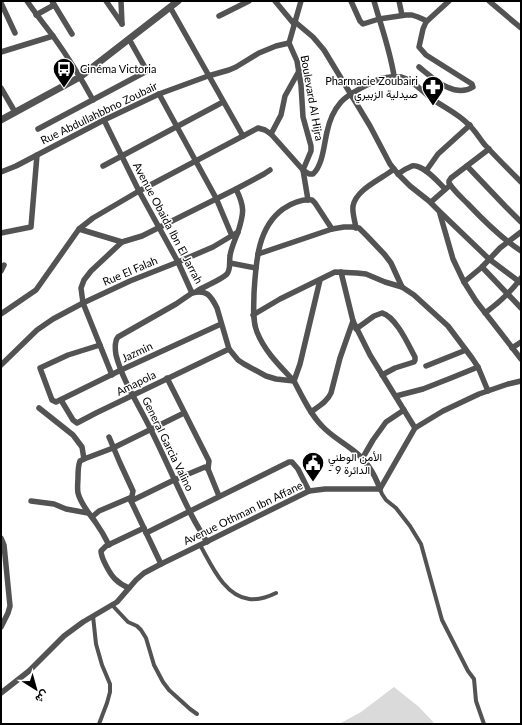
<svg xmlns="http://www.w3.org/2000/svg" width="522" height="725" viewBox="0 0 522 725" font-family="Lato,Vazirmatn,sans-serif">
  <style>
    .green { fill: #dadada }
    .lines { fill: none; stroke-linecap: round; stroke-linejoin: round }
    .pedestrian { stroke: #535353; stroke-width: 4 }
    .minor { stroke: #535353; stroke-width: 5.5 }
    .tertiary { stroke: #535353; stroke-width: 7 }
    .labels { text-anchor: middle; stroke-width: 3; stroke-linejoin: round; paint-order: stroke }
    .poi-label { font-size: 11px; fill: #000; stroke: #fff; text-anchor: start }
    .street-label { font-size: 11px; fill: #000; stroke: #fff }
  </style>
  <rect width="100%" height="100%" fill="#fff"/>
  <polygon class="green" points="394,687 419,707 435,724 339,724 361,712"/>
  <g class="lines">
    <g class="pedestrian">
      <polyline points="380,489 382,494 386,500 396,508 410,526 421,544 437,602 442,620 468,671 474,679 476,701 484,724"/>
      <path d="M 200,545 C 211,564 224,596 249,599 C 258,600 268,597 276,593"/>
      <polyline points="112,605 128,622 137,626 141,630 146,638 154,665 163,682 169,690 190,709 197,714"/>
      <polyline points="93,616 96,644 102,665 110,684 110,692 107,703 99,724"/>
    </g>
    <g class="minor">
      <path d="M 27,1 C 35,13 44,24 53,36 C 68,57 81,78 93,100"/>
      <polyline points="52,1 72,34"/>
      <polyline points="106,1 122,24"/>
      <polyline points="121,1 122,24"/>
      <polyline points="275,1 294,24"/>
      <polyline points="301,1 289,43 297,61 301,85 303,117 311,146 311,151 303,170 308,200"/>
      <polyline points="351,1 360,21 363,24 379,19 406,15 412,15 418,17 427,21"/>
      <path d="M 374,1 C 381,26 390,50 394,76"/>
      <polyline points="399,1 402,15"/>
      <polyline points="489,1 521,28"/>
      <polyline points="1,3 15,33"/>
      <polyline points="170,7 243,136"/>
      <polyline points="36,15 54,5"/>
      <polyline points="219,16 249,1"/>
      <polyline points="294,21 313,37 324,50 370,126 390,164 398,174 410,186 429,201 439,211 489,259 521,283"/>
      <polyline points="1,52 53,36"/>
      <path d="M 419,67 C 433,78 454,99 473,87 L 472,84 L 426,55 L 419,47 L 423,29 L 426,22 L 449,1"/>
      <polyline points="1,88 15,112"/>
      <polyline points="159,94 216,198 232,236"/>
      <path d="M 104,120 L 139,191 L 178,262 L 192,293 C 207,289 211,296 217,308 L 229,349 L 238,360 L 244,364 L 266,376 L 276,379 L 294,381 C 302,396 310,414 322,426 C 331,436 343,442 354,451 C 366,460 375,475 380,489"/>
      <polyline points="38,129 147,71 129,39"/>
      <polyline points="271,134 281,115 285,96 299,71"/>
      <path d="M 489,149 L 451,178 L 449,181 L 449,183 C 454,191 461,197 468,204 C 484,221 501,238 521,251"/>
      <polyline points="103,166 223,102"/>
      <polyline points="467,166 505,206 521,222"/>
      <polyline points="426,171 438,154 470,125"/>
      <polyline points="1,172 16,166 104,120 159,94 208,76 229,70 236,67 259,53 276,46 289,43"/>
      <path d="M 398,174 C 402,171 407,168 412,166 C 423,164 438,182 445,189"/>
      <polyline points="431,202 448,187"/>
      <polyline points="440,214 453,259 464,282 476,301 521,359"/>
      <path d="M 356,228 C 355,221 352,213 353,206 C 356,189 382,179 394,169"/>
      <polyline points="79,229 122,242"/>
      <polyline points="1,233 31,227 37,155"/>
      <polyline points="258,254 332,229 344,227 353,227 359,228 367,236 385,255 391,263 402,287 414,295 448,326 472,358 478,367 488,391"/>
      <polyline points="230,263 256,268"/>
      <polyline points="482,267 521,308"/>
      <polyline points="1,271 4,265"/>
      <polyline points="341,272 353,321 370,355 415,428"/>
      <polyline points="464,282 482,267 500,248 521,232"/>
      <path d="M 197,291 C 205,286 221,280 227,274 C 231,269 229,262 230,256 C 231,248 235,240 238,232"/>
      <path d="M 192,293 L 176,304 L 118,337 C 114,342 115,349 116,355 C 123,382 139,405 151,430 C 164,456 176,484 189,510 C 194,521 201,532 207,542"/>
      <path d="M 485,313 C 499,303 511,292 521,278"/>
      <path d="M 1,314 L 36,290 L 79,229 L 93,218 L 139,191 L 258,128 L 265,130 L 271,134 L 303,170 L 309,174 L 313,174 C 323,165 324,144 327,132 C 329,122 334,110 341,102 C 348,94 373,81 383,78 C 389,77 396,76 401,77 C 413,80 422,91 431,98 C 443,107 457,113 468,124 C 475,130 479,138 485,145 C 497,158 509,170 521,182"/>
      <polyline points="253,315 280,299 335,272 357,273 366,274 385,282 402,287"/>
      <path d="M 356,329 L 374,316 L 382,313 C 396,317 408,344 415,357 L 415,360 L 414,362 L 395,368 L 382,375"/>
      <polyline points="100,345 68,355 40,368 52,400 56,402 58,401 121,370 221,324"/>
      <polyline points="512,348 521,342"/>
      <path d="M 1,365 L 37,330 L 53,319 L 83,303 L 130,281 L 178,262 L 213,247 L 238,232 C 244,213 245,207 236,189"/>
      <polyline points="426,366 466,350"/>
      <polyline points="112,375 83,303 81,288 84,280 91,271 122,242 142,236 236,189 264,174 270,170"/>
      <polyline points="167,378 209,461 208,469"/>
      <path d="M 294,381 C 280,366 265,352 257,332 C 252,320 254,306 254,293 C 256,263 257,228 283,209 C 292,203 301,199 312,200 L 315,203 L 332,229"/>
      <polyline points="294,381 300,364 320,280"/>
      <polyline points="396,396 423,389 451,378 478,367"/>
      <polyline points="61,400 73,420 77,423 96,413 229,349"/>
      <polyline points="39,408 73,435 82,447 84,459"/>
      <path d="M 311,412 C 319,406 327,402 331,393 L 340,358 L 353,321"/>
      <polyline points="109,437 120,463 133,491 131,501 161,564"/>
      <polyline points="362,459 373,440 386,422 404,410"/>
      <polyline points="380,489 415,428 443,411 479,394 508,384 521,381"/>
      <polyline points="31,501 54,504 66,509 88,513"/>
      <polyline points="131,501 174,480 205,467 208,469 219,496"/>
      <polyline points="92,517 99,511 132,497"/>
      <polyline points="146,533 289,462 292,462 298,469 309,491"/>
      <polyline points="1,538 4,545 10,606 8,613 1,627"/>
      <path d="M 109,545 C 105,537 101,530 96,523 C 90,514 81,505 78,493 C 77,488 78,482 78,477 C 78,472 78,466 80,461 L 84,459 L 113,448 L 184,413"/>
      <path d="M 129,588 C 124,586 119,583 115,579 C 110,574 101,558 101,551 L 106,546 L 144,528"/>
      <polyline points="1,693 29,671 64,636 83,622 117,602 136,580 144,573 161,564 200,545 309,491 325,489 380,489"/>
    </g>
    <polyline class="tertiary" points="1,120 80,77 178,1"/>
  </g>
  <defs>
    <g id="bus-pin" transform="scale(1.15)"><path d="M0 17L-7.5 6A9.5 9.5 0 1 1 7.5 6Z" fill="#000" stroke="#fff"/><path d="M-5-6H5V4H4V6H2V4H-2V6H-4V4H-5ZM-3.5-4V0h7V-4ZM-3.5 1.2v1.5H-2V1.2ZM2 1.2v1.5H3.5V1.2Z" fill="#fff"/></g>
    <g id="pharmacy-pin" transform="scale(1.15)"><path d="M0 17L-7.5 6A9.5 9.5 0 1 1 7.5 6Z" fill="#000" stroke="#fff"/><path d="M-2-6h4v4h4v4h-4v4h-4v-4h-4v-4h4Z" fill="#fff"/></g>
    <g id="civic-pin" transform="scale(1.15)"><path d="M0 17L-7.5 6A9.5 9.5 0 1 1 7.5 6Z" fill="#000" stroke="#fff"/><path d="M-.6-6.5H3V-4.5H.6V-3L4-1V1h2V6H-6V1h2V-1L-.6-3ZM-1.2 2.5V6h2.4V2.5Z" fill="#fff"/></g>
  </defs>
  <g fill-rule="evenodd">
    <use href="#bus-pin" x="64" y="69"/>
    <use href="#pharmacy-pin" x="433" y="87"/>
    <use href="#civic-pin" x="313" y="463"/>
  </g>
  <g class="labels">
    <g class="poi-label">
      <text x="80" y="73">Cinéma Victoria</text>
      <text x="418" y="85" text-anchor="end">Pharmacie Zoubairi<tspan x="418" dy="13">صيدلية الزبيري</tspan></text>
      <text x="328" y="461">الأمن الوطني<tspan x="328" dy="13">- الدائرة 9</tspan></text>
    </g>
    <g class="street-label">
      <text transform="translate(312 98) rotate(80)" y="4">Boulevard Al Hijra</text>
      <text transform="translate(99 113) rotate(-26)" y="4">Rue Abdullahbbno Zoubair</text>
      <text transform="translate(168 223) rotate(62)" y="4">Avenue Obaida Ibn El Jarrah</text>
      <text transform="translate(130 271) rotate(-23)" y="4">Rue El Falah</text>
      <text transform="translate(137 352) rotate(-25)" y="4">Jazmin</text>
      <text transform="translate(136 383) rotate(-26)" y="4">Amapola</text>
      <text transform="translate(168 444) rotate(64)" y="4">General Garcia Valino</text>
      <text transform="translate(243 513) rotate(-26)" y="4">Avenue Othman Ibn Affane</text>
    </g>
  </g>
  <rect width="522" height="725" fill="none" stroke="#000000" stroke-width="4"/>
  <g transform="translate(36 689) rotate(143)" stroke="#ffffff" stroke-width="3" paint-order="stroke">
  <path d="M0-3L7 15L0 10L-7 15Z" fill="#000000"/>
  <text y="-6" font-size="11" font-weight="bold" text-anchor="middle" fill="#000000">ش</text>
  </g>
</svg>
